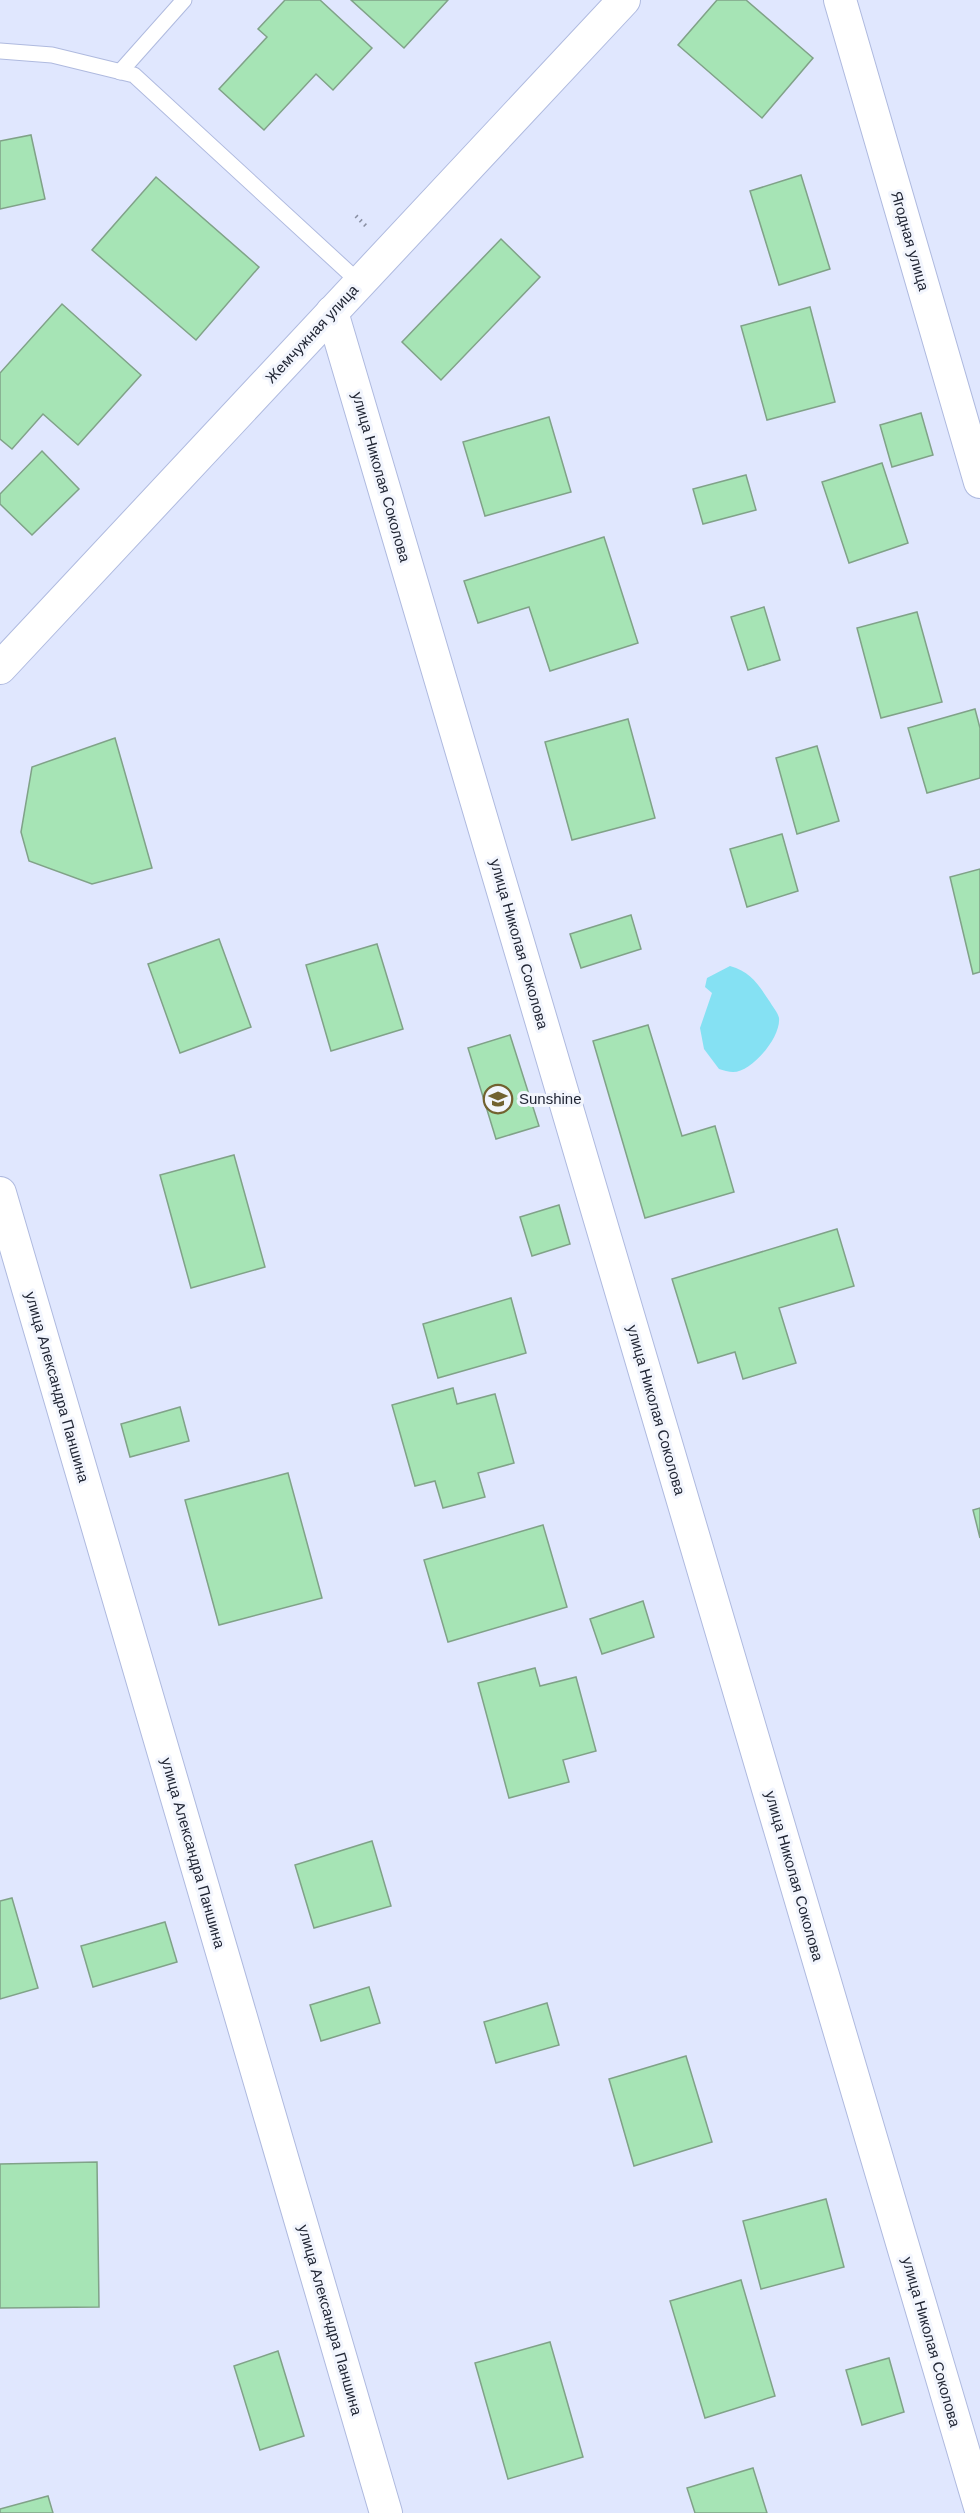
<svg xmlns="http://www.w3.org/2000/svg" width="980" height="2513" viewBox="0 0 980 2513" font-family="Arial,sans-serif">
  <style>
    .water { fill: #85e1f3 }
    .building { fill: #a6e4b5; stroke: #80a288; stroke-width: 1.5 }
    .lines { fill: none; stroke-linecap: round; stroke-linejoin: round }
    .lane-casing { stroke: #afbadf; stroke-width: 17 }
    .street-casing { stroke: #afbadf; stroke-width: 34 }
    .path { stroke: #898fa2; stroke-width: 4; stroke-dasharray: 1.5 4.5; stroke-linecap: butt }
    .lane { stroke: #fff; stroke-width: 15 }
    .street { stroke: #fff; stroke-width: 32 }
    .labels { text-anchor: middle; stroke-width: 6; stroke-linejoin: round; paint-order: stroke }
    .street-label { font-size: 15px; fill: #212634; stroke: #f2f5fd }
    .poi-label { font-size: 15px; fill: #212634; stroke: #f2f5fd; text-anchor: start }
  </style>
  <rect width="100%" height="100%" fill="#e0e7fe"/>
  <path class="water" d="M 730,966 C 751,972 758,984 770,1002 C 773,1007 778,1013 779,1018 C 781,1037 752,1072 733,1072 C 729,1072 723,1070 719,1069 L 704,1049 L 700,1028 L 712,993 L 705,987 L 707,978 Z"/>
  <g class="building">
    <polygon points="285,0 320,0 372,48 333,90 316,74 264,130 219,89 267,37 258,29"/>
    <polygon points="351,0 448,0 404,48"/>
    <polygon points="717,0 746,0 813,58 762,118 678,45"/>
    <polygon points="31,135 45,199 0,209 0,141"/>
    <polygon points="801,175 830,269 779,285 750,191"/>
    <polygon points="156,177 259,267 196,340 92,250"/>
    <polygon points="501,239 540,277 441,380 402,342"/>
    <polygon points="62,304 141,375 78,445 43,414 12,449 0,439 0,373"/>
    <polygon points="810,307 835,402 767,420 741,326"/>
    <polygon points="921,413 933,455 892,467 880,425"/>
    <polygon points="549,417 571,492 485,516 463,442"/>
    <polygon points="42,451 79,489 32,535 0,504 0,494"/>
    <polygon points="882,463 908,543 849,563 822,482"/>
    <polygon points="746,475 756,510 703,524 693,489"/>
    <polygon points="604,537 638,643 550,671 529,607 478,623 464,581"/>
    <polygon points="764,607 780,660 748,670 731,617"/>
    <polygon points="917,612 942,702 881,718 857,628"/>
    <polygon points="975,709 980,728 980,778 927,793 908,728"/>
    <polygon points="628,719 655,818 572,840 545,742"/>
    <polygon points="115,738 152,868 92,884 29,861 21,832 32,767"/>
    <polygon points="817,746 839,821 797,834 776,758"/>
    <polygon points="782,834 798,891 747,907 730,849"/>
    <polygon points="980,869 980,972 973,974 950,877"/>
    <polygon points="631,915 641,949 581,968 570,934"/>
    <polygon points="219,939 251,1027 180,1053 148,964"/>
    <polygon points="377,944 403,1029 331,1051 306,965"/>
    <polygon points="648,1025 682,1136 715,1126 734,1192 645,1218 593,1041"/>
    <polygon points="510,1035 539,1126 496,1139 468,1048"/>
    <polygon points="234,1155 265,1267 191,1288 160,1175"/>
    <polygon points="559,1205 570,1244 532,1256 520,1217"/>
    <polygon points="837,1229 854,1286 779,1308 796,1363 743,1379 735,1352 698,1363 672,1279"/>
    <polygon points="511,1298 526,1353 438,1378 423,1324"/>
    <polygon points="453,1388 457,1404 495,1394 514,1463 478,1473 485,1497 443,1508 435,1481 415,1486 392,1405"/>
    <polygon points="180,1407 189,1441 130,1457 121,1424"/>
    <polygon points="288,1473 322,1598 219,1625 185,1500"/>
    <polygon points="980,1508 980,1538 973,1510"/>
    <polygon points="543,1525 567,1607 448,1642 424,1560"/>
    <polygon points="643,1601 654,1637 602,1654 590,1619"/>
    <polygon points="535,1668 540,1686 576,1677 596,1751 563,1760 569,1782 509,1798 478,1683"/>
    <polygon points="372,1841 391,1906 314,1928 295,1865"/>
    <polygon points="12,1898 38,1988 0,1999 0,1901"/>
    <polygon points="165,1922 177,1962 93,1987 81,1946"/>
    <polygon points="369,1987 380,2023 321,2041 310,2005"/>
    <polygon points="547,2003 559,2045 496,2063 484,2022"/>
    <polygon points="686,2056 712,2142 634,2166 609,2079"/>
    <polygon points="97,2162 99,2307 0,2308 0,2164"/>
    <polygon points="826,2199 844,2267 761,2289 743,2221"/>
    <polygon points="741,2280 775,2396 705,2418 670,2301"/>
    <polygon points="550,2342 583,2457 508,2479 475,2363"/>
    <polygon points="278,2351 304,2436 260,2450 234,2366"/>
    <polygon points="889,2358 904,2412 862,2425 846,2370"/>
    <polygon points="753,2468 767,2513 695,2513 687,2488"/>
    <polygon points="48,2496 53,2513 0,2513 0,2509"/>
  </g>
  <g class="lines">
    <g class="lane-casing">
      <g id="lane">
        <polyline points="0,51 52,55 134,75 360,283"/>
        <polyline points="120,72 184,0"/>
      </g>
    </g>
    <g class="street-casing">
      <g id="street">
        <polyline points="840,0 980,482"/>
        <polyline points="332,312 980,2507"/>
        <polyline points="0,668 624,0"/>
        <polyline points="0,1193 386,2513"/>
      </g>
    </g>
    <polyline class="path" points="356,216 366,226"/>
    <use href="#lane" class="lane"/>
    <use href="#street" class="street"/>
  </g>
  <defs>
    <g id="school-ring" transform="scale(1.5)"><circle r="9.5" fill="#f2f5fd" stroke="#726230" stroke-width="1.5"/><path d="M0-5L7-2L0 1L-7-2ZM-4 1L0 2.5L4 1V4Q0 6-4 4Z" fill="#726230"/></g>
  </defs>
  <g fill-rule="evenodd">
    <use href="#school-ring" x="498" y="1099"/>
  </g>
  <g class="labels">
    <g class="street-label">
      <text transform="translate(910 241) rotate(74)" y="5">Ягодная улица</text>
      <text transform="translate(312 334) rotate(-47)" y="5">Жемчужная улица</text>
      <text transform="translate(381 477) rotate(74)" y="5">улица Николая Соколова</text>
      <text transform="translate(519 944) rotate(74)" y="5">улица Николая Соколова</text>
      <text transform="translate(57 1387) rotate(74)" y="5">улица Александра Паншина</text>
      <text transform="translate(656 1410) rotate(74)" y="5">улица Николая Соколова</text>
      <text transform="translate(193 1853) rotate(74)" y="5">улица Александра Паншина</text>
      <text transform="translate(794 1876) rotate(74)" y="5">улица Николая Соколова</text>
      <text transform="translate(330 2320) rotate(74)" y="5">улица Александра Паншина</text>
      <text transform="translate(931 2342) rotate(74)" y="5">улица Николая Соколова</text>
    </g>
    <g class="poi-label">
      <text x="519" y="1104">Sunshine</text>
    </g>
  </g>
</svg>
